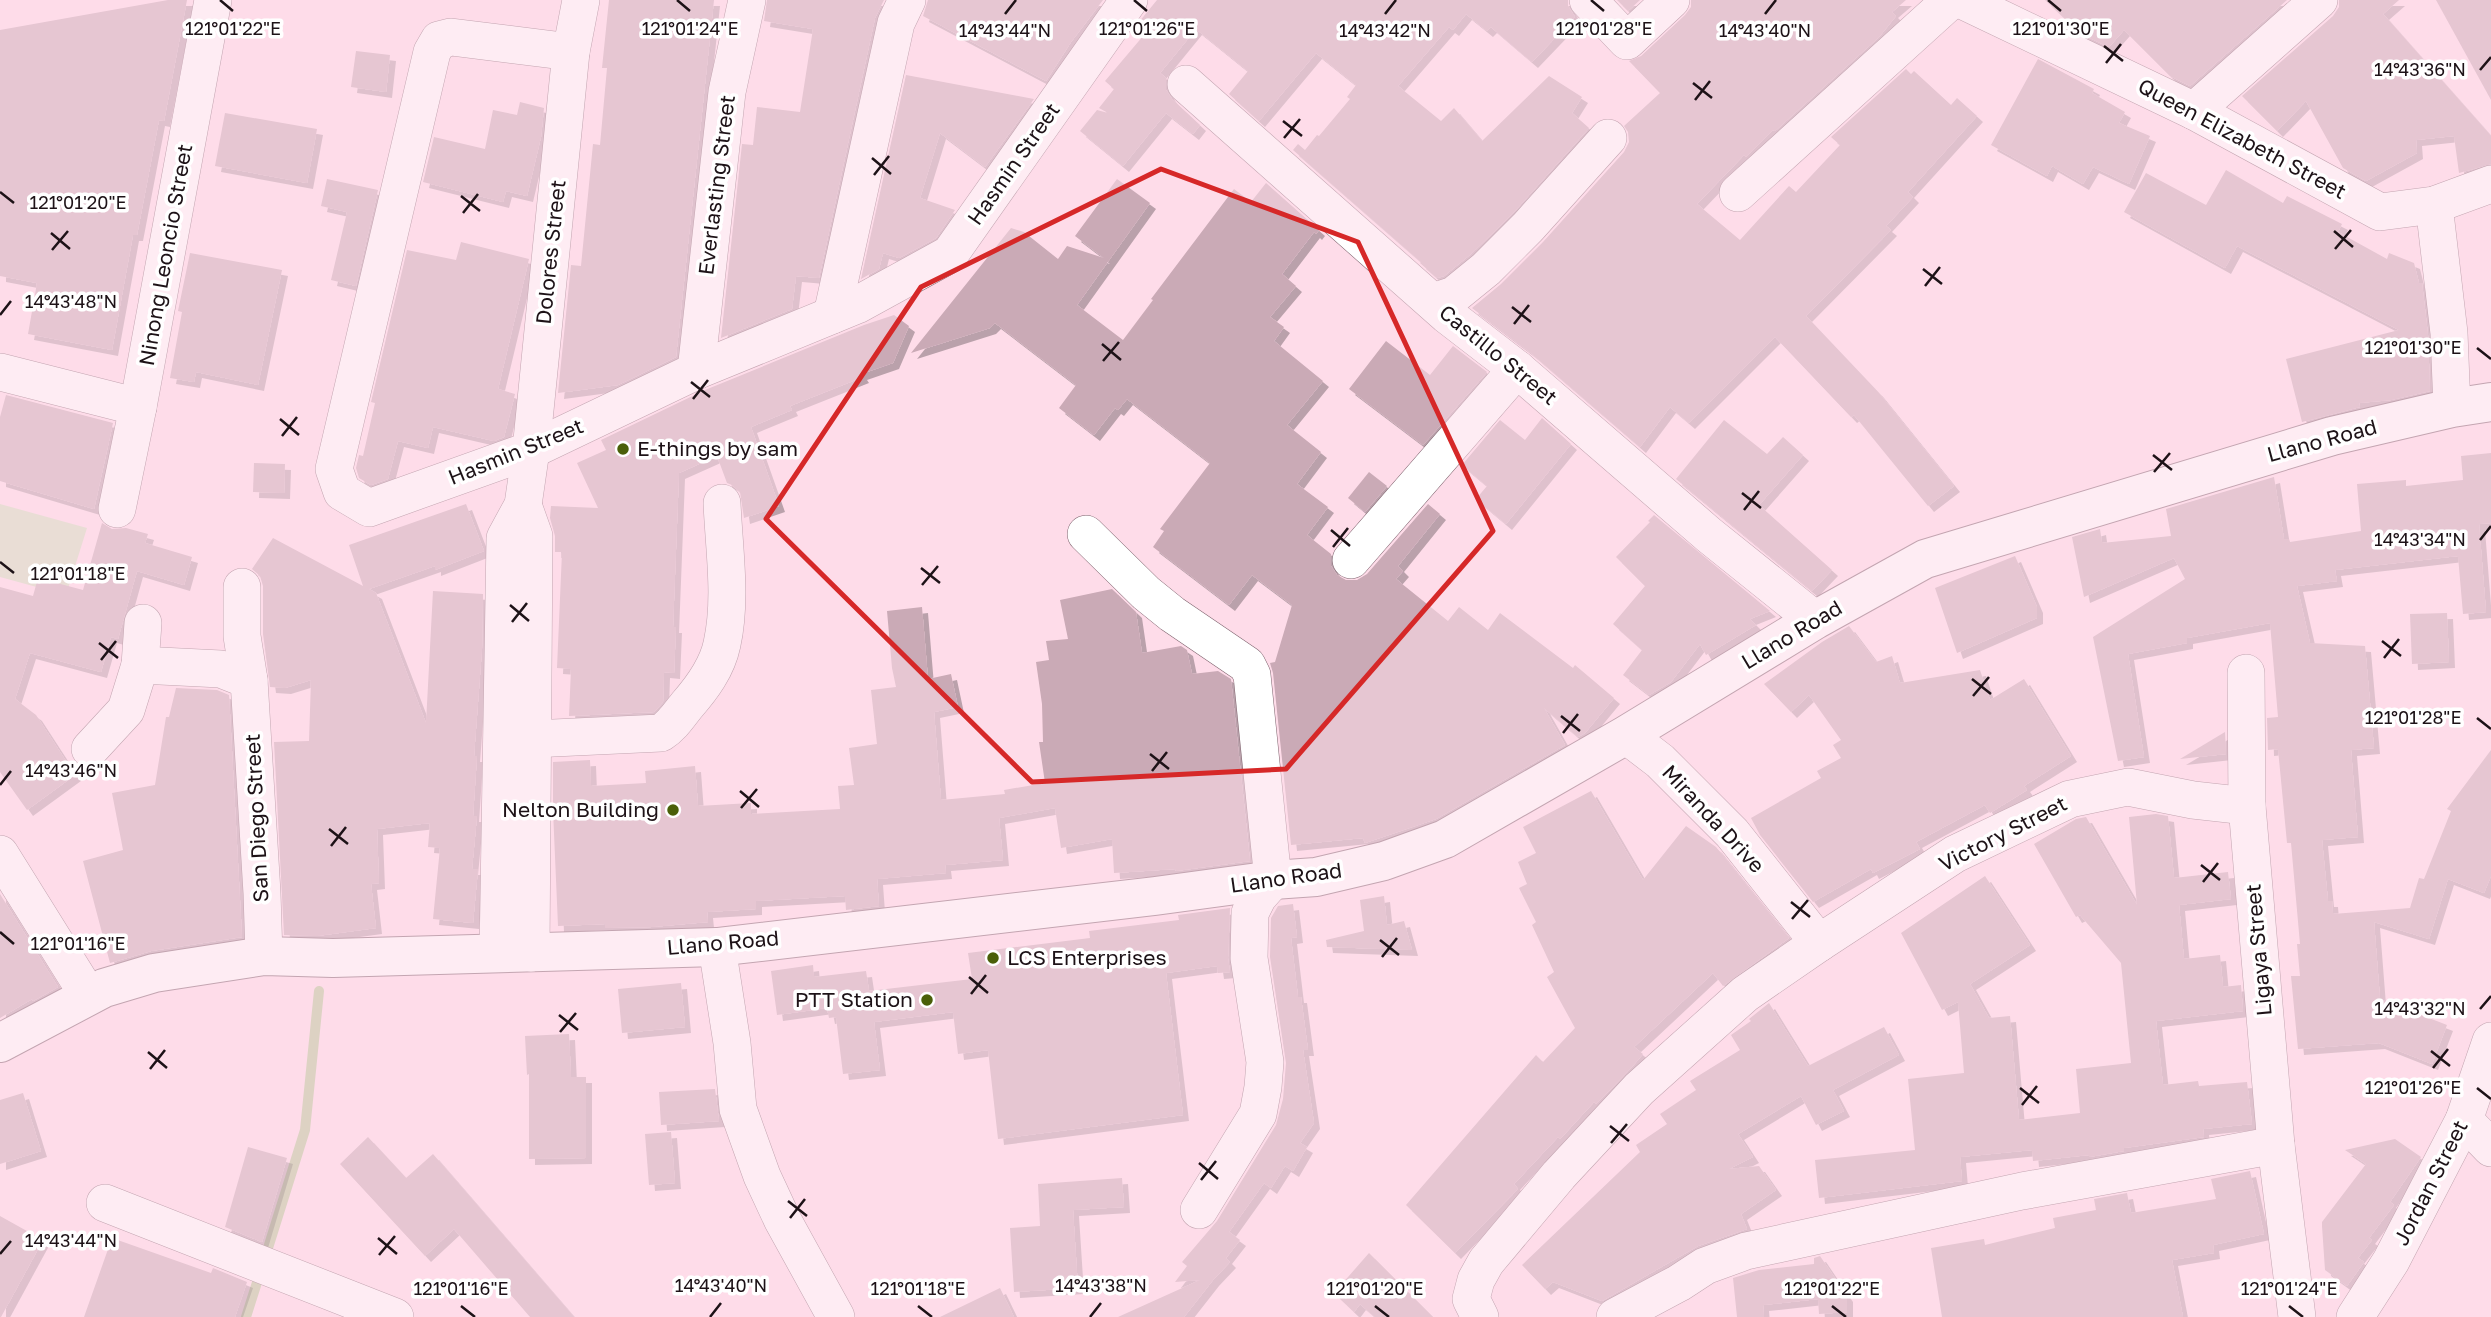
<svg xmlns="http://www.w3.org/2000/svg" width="2491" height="1317" viewBox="0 0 2491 1317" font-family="'Golos Text',sans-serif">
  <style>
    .green { fill: #d1ddbd }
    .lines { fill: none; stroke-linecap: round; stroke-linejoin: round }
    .stream { stroke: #b5c696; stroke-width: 10 }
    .building { fill: #caaab6; filter: url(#shadow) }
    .minor-casing { stroke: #7e626d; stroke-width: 38 }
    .major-casing { stroke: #7e626d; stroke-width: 40 }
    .minor { stroke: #fff; stroke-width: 37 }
    .major { stroke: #fff; stroke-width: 38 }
    .marked { fill: none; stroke: #d62828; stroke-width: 5; stroke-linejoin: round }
    .ticks { fill: none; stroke: #1d1217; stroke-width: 2.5 }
    .poi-dot { fill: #4a5f09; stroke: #fff; stroke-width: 2.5 }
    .labels { text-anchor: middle; stroke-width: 7; stroke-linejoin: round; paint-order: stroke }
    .street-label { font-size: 21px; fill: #1d1217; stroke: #fff }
    .poi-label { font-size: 21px; fill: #1d1217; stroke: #fff; text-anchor: start }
    .ticks-label { font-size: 18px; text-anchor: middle; fill: #1d1217; stroke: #fff; stroke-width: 7; stroke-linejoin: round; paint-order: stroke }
  </style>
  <defs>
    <filter id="shadow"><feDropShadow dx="6" dy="6" stdDeviation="0" flood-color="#0004"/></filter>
  </defs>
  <rect width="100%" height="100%" fill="#fedce9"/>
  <polygon class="green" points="0,504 87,528 66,595 0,577"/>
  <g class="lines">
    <g class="stream">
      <polyline points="268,1248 305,1130 319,991"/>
      <polyline points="246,1317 260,1273"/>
    </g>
  </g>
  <g class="building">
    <polygon points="168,0 187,0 164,121 159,120 137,235 133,235 112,350 28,334 37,283 0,276 0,30"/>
    <polygon points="609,0 714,0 676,357 618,385 558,393 571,265 581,266 593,144 600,145 607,68 602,68"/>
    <polygon points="767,0 884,0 875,18 819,278 796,276 792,309 721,338 742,144 753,145 757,107 800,112 813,29 764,21"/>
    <polygon points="928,0 1103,0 1071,42 1046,81 923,16"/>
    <polygon points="1157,0 1568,0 1568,6 1575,17 1532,62 1491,27 1487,31 1466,14 1453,30 1449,27 1398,86 1441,121 1454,108 1482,141 1549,76 1582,97 1572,113 1589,128 1513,213 1472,253 1444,276 1437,278 1420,263 1421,262 1293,150 1298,144 1305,150 1317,135 1319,136 1350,99 1347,97 1356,85 1316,53 1259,121 1229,94 1248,71 1196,29 1160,73 1166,78 1166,90 1172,99 1200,125 1193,134 1166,113 1123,166 1080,131 1097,110 1108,113 1099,108 1114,89 1105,81 1149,29 1139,22"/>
    <polygon points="1617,0 1640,0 1628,11"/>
    <polygon points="1691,0 1906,0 1892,12 1896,16 1879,37 1775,131 1773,130 1746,157 1744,155 1697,204 1740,240 1789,186 1796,192 1840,145 1831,137 1906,69 1911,74 1914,71 1951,105 1957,98 1977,116 1908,192 1913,197 1886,226 1891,230 1806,316 1878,392 1954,486 1928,506 1854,415 1851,417 1775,337 1689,423 1670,407 1640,447 1531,353 1472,308 1501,284 1543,242 1624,152 1629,142 1628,132 1624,126 1660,93 1629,61 1641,56 1685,15 1691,7"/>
    <polygon points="2045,0 2287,0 2190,86 2170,76 2124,30 2109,47 2081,34"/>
    <polygon points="2339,0 2399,0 2383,14 2491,136 2491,164 2459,173 2454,136 2416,140 2417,153 2366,181 2343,168 2306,101 2277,131 2242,96 2333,16 2339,7"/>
    <polygon points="2436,0 2491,0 2491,100"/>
    <polygon points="356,51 390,55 386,92 351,87"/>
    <polygon points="2038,59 2094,89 2092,93 2125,112 2119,123 2150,136 2129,184 2093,167 2083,184 2052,166 2047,176 1991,145"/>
    <polygon points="906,75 1034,99 985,167 940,133 920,198 955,210 936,238 899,258 883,253 879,269 861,279"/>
    <polygon points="520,102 544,108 541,137 527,196 506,191 503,202 423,182 434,137 485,149 493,110 517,115"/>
    <polygon points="225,113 317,129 307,183 215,166"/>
    <polygon points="2226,170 2283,203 2287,196 2342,224 2338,232 2387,259 2389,253 2414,263 2419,283 2422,283 2428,335 2430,391 2391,400 2359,403 2360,407 2302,422 2286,359 2399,330 2237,246 2225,268 2124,212 2146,173 2206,205"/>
    <polygon points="327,179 378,190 356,286 331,280 347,212 321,206"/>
    <polygon points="1117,179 1150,203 1077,305 1123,340 1153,300 1151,299 1234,189 1251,202 1266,183 1319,230 1316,234 1314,232 1282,274 1296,286 1270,317 1284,327 1274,341 1323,381 1287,425 1321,452 1297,484 1328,507 1307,535 1331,554 1331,566 1337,575 1346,580 1357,580 1367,574 1428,504 1440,514 1398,566 1403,571 1396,579 1448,621 1459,607 1488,630 1500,613 1573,668 1575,665 1614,698 1585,733 1578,737 1544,708 1565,745 1436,819 1365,843 1363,838 1291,845 1273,673 1270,663 1275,662 1292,605 1252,575 1229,605 1153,547 1164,531 1160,529 1210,463 1127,399 1118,410 1115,408 1094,435 1059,408 1076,385 995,323 990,328 911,353 1011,228 1024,232 1058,259 1067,246 1104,258 1075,236"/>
    <polygon points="461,242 529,259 498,389 515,394 504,437 494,441 433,427 428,448 398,441 388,479 371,485 359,478 356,468 359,455 363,456 375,403 371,402 407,250 456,260"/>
    <polygon points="190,253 282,270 258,385 196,372 194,382 170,378 182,312 178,311"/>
    <polygon points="894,315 909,326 893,363 861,374 863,377 790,406 792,410 751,427 779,506 744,518 740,492 732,485 727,483 717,456 679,473 673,627 676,627 674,673 664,672 663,702 654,712 569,716 571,669 557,668 562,552 555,552 555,536 550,518 551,506 598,508 577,463 606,450 601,440 705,390 864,325"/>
    <polygon points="1386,341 1430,375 1453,346 1487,372 1423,445 1349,389"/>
    <polygon points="6,395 113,423 94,509 0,481 0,417"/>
    <polygon points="1542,418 1571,444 1506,524 1476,499 1487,486 1462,465 1500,420 1525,440"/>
    <polygon points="1724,420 1767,454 1783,437 1803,455 1759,505 1832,570 1812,591 1676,479"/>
    <polygon points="2491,453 2491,523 2479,524 2486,612 2463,614 2458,556 2335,570 2337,581 2297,586 2310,643 2365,646 2374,748 2351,750 2358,837 2322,840 2328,901 2332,901 2333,914 2410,908 2419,878 2424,879 2451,811 2447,809 2491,750 2491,876 2484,893 2448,879 2429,939 2374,922 2380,999 2447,1025 2432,1064 2379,1043 2298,1049 2291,976 2300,976 2297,944 2300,944 2291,843 2287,843 2278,749 2268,750 2267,718 2278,717 2270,623 2187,638 2187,643 2128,654 2144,757 2118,761 2093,637 2185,579 2174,558 2084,597 2072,537 2100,529 2102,543 2171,536 2166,509 2274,477 2284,539 2289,539 2290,542 2361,531 2357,484 2406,480 2406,486 2463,480 2461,456"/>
    <polygon points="254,463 285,464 284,493 253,492"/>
    <polygon points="1369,472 1387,486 1365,512 1348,498"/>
    <polygon points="466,504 484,551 435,570 435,566 369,589 376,593 426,723 433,591 483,594 482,649 474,756 477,756 473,816 477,816 472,869 478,869 473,923 433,919 440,848 428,847 430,823 377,829 379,883 371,884 376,928 317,936 284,935 274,742 309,741 311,680 285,688 270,687 263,634 263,586 260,576 252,569 273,538 363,586 349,545"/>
    <polygon points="1654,515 1770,611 1750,619 1756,625 1706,655 1700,644 1671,682 1649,695 1623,675 1642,650 1613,624 1645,586 1616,557 1650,522 1648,521"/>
    <polygon points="102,523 112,529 126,528 148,534 145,543 192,557 184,585 137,571 118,639 111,637 101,672 30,653 15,699 36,715 75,775 27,810 0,772 0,587 33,596 38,578 83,590"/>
    <polygon points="2015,556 2037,607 2037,618 1957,653 1935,588"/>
    <polygon points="1112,589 1136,612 1142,653 1181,646 1187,650 1192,674 1218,671 1231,679 1250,861 1176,871 1175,869 1114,873 1112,839 1061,848 1055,808 999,818 1003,860 945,865 946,873 877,879 879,906 846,910 845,896 756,901 756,909 707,912 708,922 652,927 605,928 605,924 558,926 553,810 553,762 590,760 591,786 646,783 645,771 695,766 698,806 751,803 751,814 840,809 838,786 854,785 849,748 877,744 871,690 896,687 892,668 887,611 922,607 928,679 951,674 958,707 934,712 941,800 1005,794 1004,790 1045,783 1039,742 1043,742 1042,704 1036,662 1049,660 1046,641 1068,639 1060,600"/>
    <polygon points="2447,613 2449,662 2412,664 2410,614"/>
    <polygon points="1849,626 1876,662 1892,656 1900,683 1980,670 1990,700 2024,679 2071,756 2024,786 2027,790 1990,813 1985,805 1916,842 1920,849 1873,873 1871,869 1813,902 1760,835 1751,818 1821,778 1817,771 1841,758 1833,745 1841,740 1809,695 1791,712 1764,684 1822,642"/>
    <polygon points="176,688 217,690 229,695 242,937 151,951 110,963 83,861 123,850 112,793 155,785 166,717 169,717"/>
    <polygon points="2225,732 2226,754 2180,759"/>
    <polygon points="1591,791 1643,880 1686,826 1716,847 1789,938 1723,986 1713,973 1634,1047 1643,1054 1631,1068 1596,1104 1594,1102 1560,1139 1558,1137 1514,1184 1518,1189 1455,1253 1406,1205 1536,1055 1543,1062 1575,1028 1547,977 1554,972 1532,925 1536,922 1519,888 1527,884 1518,862 1536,853 1523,827"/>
    <polygon points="2156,814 2168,816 2174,878 2228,872 2231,899 2179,905 2184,959 2220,955 2223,987 2241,985 2243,1011 2156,1021 2163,1085 2198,1081 2199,1086 2247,1082 2252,1124 2203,1129 2204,1137 2124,1148 2124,1151 2089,1157 2089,1155 2033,1161 2032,1150 1960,1157 1962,1181 1819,1198 1815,1160 1915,1150 1908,1079 1964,1073 1958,1002 1942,1010 1901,933 1985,876 2030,945 1970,984 1989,1018 2010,1016 2019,1120 2080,1113 2076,1069 2131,1063 2121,963 2080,915 2076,917 2034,844 2076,819 2086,817 2137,905 2129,817"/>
    <polygon points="0,894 58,987 33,1001 32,999 0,1018"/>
    <polygon points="1384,896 1387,925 1404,921 1412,950 1327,947 1326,940 1364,931 1360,900"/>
    <polygon points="1293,904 1297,937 1291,938 1298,997 1301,997 1308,1050 1303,1050 1314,1123 1300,1143 1307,1147 1293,1171 1285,1166 1271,1188 1264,1183 1229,1232 1240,1240 1226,1258 1230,1262 1213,1280 1184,1317 1118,1317 1200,1280 1175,1282 1187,1266 1182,1262 1217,1221 1276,1125 1283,1099 1286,1063 1270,957 1271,918 1278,906"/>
    <polygon points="1230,908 1228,958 1230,972 1218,973 1217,966 1166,973 1183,1115 998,1139 988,1050 958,1054 953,1012 874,1022 880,1070 843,1074 836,1017 829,1018 827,1008 777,1015 771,971 813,965 814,977 866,971 869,991 972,979 968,953 1090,938 1089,931 1179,920 1178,915"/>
    <polygon points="681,983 685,1027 622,1033 618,989"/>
    <polygon points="1769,1003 1808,1066 1884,1027 1899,1055 1833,1090 1844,1111 1816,1125 1801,1096 1738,1134 1753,1157 1729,1169 1759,1166 1776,1190 1741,1214 1747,1229 1698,1246 1602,1301 1553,1282 1545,1289 1522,1265 1640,1152 1636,1145 1667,1124 1660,1114 1696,1090 1690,1081 1740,1050 1731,1035 1751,1021 1749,1019"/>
    <polygon points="569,1034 571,1077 586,1077 586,1158 529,1159 529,1074 527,1075 525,1036"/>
    <polygon points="715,1089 719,1121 661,1125 659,1092"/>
    <polygon points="23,1093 41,1151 0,1164 0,1100"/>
    <polygon points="671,1132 675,1183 649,1185 645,1134"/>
    <polygon points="368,1137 406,1178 433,1154 574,1317 530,1317 454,1229 425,1256 340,1164"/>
    <polygon points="2395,1139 2421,1157 2390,1202 2394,1205 2369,1238 2372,1240 2358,1258 2364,1262 2347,1286 2325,1270 2322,1226 2322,1222 2366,1164 2345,1150"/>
    <polygon points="248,1147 287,1158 262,1242 225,1227"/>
    <polygon points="2250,1171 2264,1234 2213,1245 2214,1253 2172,1260 2183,1317 1942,1317 1931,1248 1984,1239 1985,1245 2055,1228 2053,1218 2096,1210 2094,1199 2127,1193 2131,1213 2216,1199 2211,1179"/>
    <polygon points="1122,1178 1124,1207 1073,1210 1078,1288 1014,1292 1010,1228 1040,1226 1038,1184"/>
    <polygon points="0,1216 43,1240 1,1317 0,1317"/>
    <polygon points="112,1238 211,1273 213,1268 247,1282 235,1317 84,1317"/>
    <polygon points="1369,1253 1433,1317 1375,1317 1360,1304 1354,1312 1334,1293"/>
    <polygon points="1820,1256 1847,1296 1847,1312 1819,1314 1818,1299 1763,1305 1764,1317 1737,1317 1733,1278 1759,1270 1814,1264 1814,1258"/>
    <polygon points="1000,1288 1014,1317 940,1317"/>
  </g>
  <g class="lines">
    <g class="minor-casing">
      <g id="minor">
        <polyline points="1588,0 1627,41 1671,0"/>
        <polyline points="1962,0 2194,111 2380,212 2434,205 2491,184"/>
        <polyline points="571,52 451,37 439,40 432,52 334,469 342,492 369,508 531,450 696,371 857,305 950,254 1129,0"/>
        <polyline points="1186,84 1447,315 1517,369 1709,535 1815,620"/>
        <polyline points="2194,111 2319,0"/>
        <polyline points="1738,193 1951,0"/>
        <polyline points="2434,205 2449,333 2452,408"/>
        <polyline points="1433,302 1454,295 1486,269 1528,227 1608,138"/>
        <polyline points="832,315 896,23 907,0"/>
        <polyline points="696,371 727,92 747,0"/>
        <polyline points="0,372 138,407"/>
        <polyline points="523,505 534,536 531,953"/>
        <polyline points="117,509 138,407 213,0"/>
        <polyline points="1086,534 1146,593 1172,614 1247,665 1252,675 1273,880 1258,897 1250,913 1249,958 1265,1062 1263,1087 1258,1114 1199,1210"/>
        <polyline points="1351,560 1517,369"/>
        <polyline points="242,587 242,636 249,680"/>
        <polyline points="143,623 140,665 221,669 249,680 262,893 264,956"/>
        <polyline points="2246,673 2247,806 2276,1145 2297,1317"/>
        <polyline points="1626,735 1660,761 1732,833 1819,943"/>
        <path d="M 532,739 L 661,733 C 672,726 679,715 687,705 C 702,688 717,668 722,644 C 732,599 724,549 722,503"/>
        <polyline points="90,749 126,710 140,665"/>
        <polyline points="0,854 88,995"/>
        <polyline points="717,947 732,1043 738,1109 762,1176 782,1219 836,1317"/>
        <polyline points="498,953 505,538 523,505 531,450 571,52 581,0"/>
        <polyline points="2464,1120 2491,1148"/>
        <polyline points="105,1203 395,1317"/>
        <polyline points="1480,1317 1471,1299 1476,1280 1486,1262 1559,1175 1639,1089 1745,994 1819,943 1955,854 2070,799 2128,787 2193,800 2247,806"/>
        <polyline points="1615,1317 1679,1283 1705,1266 1746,1251 2022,1191 2276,1145"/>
        <polyline points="2355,1317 2391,1261 2464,1120 2491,1041"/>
      </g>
    </g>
    <g class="major-casing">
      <polyline id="major" points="0,1043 104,988 154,973 264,956 333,958 717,947 1155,896 1273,880 1316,877 1384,861 1445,839 1626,735 1815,620 1925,559 2332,436 2452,408 2491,402"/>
    </g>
    <use href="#minor" class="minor"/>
    <use href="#major" class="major"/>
  </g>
  <path d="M0 0H2491V1317H0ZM 1161,169 L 1358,242 L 1493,531 L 1286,769 L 1032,782 L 766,519 L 921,287 Z" fill="#fedce9" fill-opacity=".55" fill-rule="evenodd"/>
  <path class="marked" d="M 1161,169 L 1358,242 L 1493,531 L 1286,769 L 1032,782 L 766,519 L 921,287 Z"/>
  <path class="ticks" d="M 220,0 L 233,11M 677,0 L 690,11M 1134,0 L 1147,11M 1591,0 L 1604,11M 2048,0 L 2061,11M 1005,14 L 1016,0M 1385,14 L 1396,0M 1765,14 L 1776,0M 2104,46 L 2123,61M 2106,63 L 2121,44M 2480,70 L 2491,57M 1693,83 L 1712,98M 1695,100 L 1710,81M 1283,121 L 1302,136M 1284,138 L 1300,119M 872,158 L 891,174M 874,175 L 889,156M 0,192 L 14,203M 461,196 L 480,211M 463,213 L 478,194M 2334,231 L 2353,247M 51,233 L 70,249M 2335,249 L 2351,230M 52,250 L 68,231M 1923,269 L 1942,284M 1925,286 L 1940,267M 1512,307 L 1531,322M 0,315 L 11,301M 1514,324 L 1529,305M 1102,344 L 1121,360M 2477,348 L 2491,359M 1103,361 L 1119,342M 691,382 L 710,397M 693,399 L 708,380M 280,419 L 299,435M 282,436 L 297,417M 2153,455 L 2172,470M 2154,472 L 2170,453M 1742,493 L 1761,508M 1744,510 L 1759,491M 1331,530 L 1350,546M 2480,540 L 2491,526M 1333,547 L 1348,528M 0,562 L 14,573M 921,568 L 940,583M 922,585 L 938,566M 510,605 L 529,621M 512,622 L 527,603M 2382,641 L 2401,656M 99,643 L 118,658M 2384,658 L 2399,639M 101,660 L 116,641M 1972,679 L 1991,694M 1973,696 L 1989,677M 1561,716 L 1580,731M 2477,718 L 2491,729M 1563,733 L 1578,714M 1150,754 L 1169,769M 1152,771 L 1167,752M 0,785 L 11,771M 740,791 L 759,807M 741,808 L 757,789M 329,829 L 348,844M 331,846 L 346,827M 2201,865 L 2220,880M 2203,882 L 2218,863M 1791,902 L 1810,917M 1792,919 L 1808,900M 0,932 L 14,944M 1380,940 L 1399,955M 1382,957 L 1397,938M 969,977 L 988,993M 971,994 L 986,975M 2480,1009 L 2491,996M 559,1015 L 578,1030M 560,1032 L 576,1013M 2431,1051 L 2450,1066M 148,1052 L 167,1068M 2433,1068 L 2448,1049M 150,1069 L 165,1050M 2020,1088 L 2039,1103M 2477,1088 L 2491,1099M 2022,1105 L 2037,1086M 1610,1126 L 1629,1141M 1611,1143 L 1627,1124M 1199,1163 L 1218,1179M 1201,1180 L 1216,1161M 788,1201 L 807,1216M 790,1218 L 805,1199M 378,1238 L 397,1254M 0,1254 L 11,1241M 379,1255 L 395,1236M 461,1306 L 475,1317M 918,1306 L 932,1317M 1375,1306 L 1389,1317M 1832,1306 L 1846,1317M 2289,1306 L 2303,1317M 710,1317 L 721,1303M 1090,1317 L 1101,1303"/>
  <g class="poi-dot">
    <circle cx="623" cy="449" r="7"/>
    <circle cx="673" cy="810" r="7"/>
    <circle cx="993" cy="958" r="7"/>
    <circle cx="927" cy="1000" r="7"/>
  </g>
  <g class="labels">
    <g class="street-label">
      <text transform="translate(2242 139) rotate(28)" y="7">Queen Elizabeth Street</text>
      <text transform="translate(1014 164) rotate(-55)" y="7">Hasmin Street</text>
      <text transform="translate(717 185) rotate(-83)" y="7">Everlasting Street</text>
      <text transform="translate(551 252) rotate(-84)" y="7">Dolores Street</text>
      <text transform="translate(166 255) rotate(-80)" y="7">Ninong Leoncio Street</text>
      <text transform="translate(1498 355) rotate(39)" y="7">Castillo Street</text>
      <text transform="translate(2322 441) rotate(-15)" y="7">Llano Road</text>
      <text transform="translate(516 452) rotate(-22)" y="7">Hasmin Street</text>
      <text transform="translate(1792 635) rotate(-31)" y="7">Llano Road</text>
      <text transform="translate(257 818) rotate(-93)" y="7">San Diego Street</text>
      <text transform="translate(1713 819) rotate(47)" y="7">Miranda Drive</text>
      <text transform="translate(2003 834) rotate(-27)" y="7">Victory Street</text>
      <text transform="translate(1286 878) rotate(-8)" y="7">Llano Road</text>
      <text transform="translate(723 943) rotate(-5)" y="7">Llano Road</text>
      <text transform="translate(2259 950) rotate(-95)" y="7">Ligaya Street</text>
      <text transform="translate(2431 1183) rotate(-63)" y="7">Jordan Street</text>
    </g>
    <g class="poi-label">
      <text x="637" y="456">E-things by sam</text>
      <text x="659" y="817" text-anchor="end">Nelton Building</text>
      <text x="1007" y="965">LCS Enterprises</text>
      <text x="913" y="1007" text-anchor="end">PTT Station</text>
    </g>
  </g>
  <g class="ticks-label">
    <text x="1604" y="35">121°01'28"E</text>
    <text x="2061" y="35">121°01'30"E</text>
    <text x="233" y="35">121°01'22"E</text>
    <text x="690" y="35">121°01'24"E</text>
    <text x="1147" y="35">121°01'26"E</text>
    <text x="1005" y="37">14°43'44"N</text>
    <text x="1385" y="37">14°43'42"N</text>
    <text x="1765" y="37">14°43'40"N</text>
    <text x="2420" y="76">14°43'36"N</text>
    <text x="78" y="209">121°01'20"E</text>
    <text x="71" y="308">14°43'48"N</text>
    <text x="2413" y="354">121°01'30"E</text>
    <text x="2420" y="546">14°43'34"N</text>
    <text x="78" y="580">121°01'18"E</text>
    <text x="2413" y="724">121°01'28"E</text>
    <text x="71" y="777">14°43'46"N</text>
    <text x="78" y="950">121°01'16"E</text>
    <text x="2420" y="1015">14°43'32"N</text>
    <text x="2413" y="1094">121°01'26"E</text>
    <text x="71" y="1247">14°43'44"N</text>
    <text x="721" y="1292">14°43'40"N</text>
    <text x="1101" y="1292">14°43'38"N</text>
    <text x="461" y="1295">121°01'16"E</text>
    <text x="918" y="1295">121°01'18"E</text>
    <text x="1375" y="1295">121°01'20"E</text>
    <text x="1832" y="1295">121°01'22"E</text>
    <text x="2289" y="1295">121°01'24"E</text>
  </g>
</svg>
